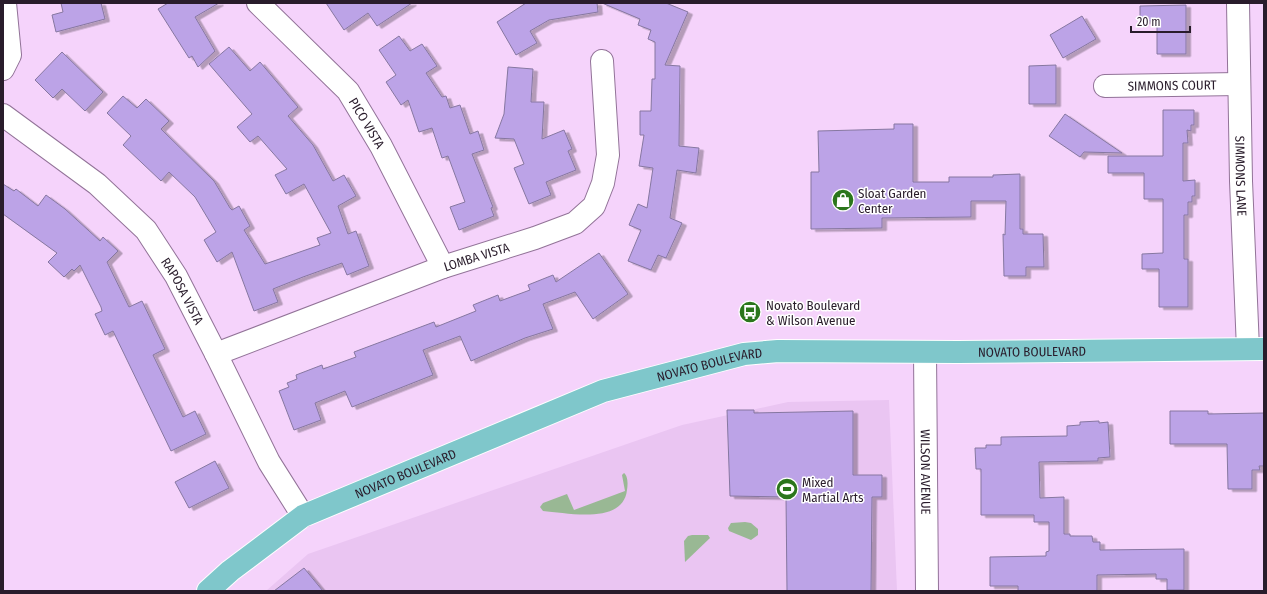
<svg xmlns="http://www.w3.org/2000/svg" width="1267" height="594" viewBox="0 0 1267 594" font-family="'Fira Sans Condensed',sans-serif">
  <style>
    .built { fill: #eac5f2 }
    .green { fill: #99b894 }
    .building { fill: #bca3e7; stroke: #8677a0; filter: url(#shadow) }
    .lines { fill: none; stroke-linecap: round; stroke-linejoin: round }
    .minor-casing { stroke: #927398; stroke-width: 24 }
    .major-casing { stroke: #fff; stroke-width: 24 }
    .minor { stroke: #fff; stroke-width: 22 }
    .major { stroke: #7fc7cb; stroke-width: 22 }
    .labels { text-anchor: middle; stroke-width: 3; stroke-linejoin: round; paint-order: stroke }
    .street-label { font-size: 13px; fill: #291c2b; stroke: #fff }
    .poi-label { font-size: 13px; fill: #291c2b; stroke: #fff; text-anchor: start }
  </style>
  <defs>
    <filter id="shadow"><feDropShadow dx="4.5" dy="2.5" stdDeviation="0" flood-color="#0004"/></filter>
  </defs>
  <rect width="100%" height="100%" fill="#f5d3fb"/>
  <polygon class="built" points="889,400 897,591 266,591 308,554 682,425 788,402"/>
  <g class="green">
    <path d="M 624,473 C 628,476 628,484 627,490 C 623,525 568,513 543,511 L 540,507 L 543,503 L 567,494 L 574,510 L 625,491 L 622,475 Z"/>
    <polygon points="745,522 751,523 758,529 758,535 751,540 729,531 728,528 731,523"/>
    <polygon points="692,535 708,535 710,538 685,562 684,541 688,536"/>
  </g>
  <g class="building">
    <polygon points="61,3 101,3 105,19 56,32 52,15 63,12"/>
    <polygon points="168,3 219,3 195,17 215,51 198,67 192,56 189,58 158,9"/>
    <polygon points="326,3 412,3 377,26 368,13 344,30"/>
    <polygon points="526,3 597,3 598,12 549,20 530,31 537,43 516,55 497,22"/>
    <polygon points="602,3 666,3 688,12 665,65 680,66 679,146 699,148 696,173 677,170 670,218 682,223 666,258 658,255 651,270 628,261 641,230 629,225 638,204 647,208 653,168 639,166 644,135 640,135 640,111 651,111 652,79 655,79 655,42 648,39 651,30 638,25 640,19"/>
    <polygon points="1186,5 1186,54 1157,54 1157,21 1140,21 1140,6"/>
    <polygon points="1082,16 1096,39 1063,58 1050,35"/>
    <polygon points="399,36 410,51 422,44 437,66 426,73 442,97 446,96 450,108 460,105 470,134 478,131 484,150 472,154 493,207 491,208 494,216 459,230 450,207 465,202 448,156 442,158 432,128 419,132 408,100 401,105 386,82 396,75 379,50"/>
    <polygon points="229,47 250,71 260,62 298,107 288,116 313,145 333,181 344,175 356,196 338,206 348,234 356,231 369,266 347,275 342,263 303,277 273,289 278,302 254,311 232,252 217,262 204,240 216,232 195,197 169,172 161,181 123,145 131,136 107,113 123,96 137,108 146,99 169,121 161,129 214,181 230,208 232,210 239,206 250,226 244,230 265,264 320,245 317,238 331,233 304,184 286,194 275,175 287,169 258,136 250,142 237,127 252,114 209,64"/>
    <polygon points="62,52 103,92 85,111 62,89 53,98 35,80"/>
    <polygon points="1056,65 1056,104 1029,104 1029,66"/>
    <polygon points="508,67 533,69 531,102 544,102 542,139 564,130 572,149 568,151 576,170 546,182 551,195 529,204 514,168 524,164 514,139 495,138 504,114"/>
    <polygon points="1163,110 1194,110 1194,125 1191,125 1191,131 1187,130 1188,143 1183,143 1183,181 1195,180 1195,196 1192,196 1192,202 1188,202 1188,215 1184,215 1184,259 1188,259 1188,307 1159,307 1159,269 1142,269 1142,254 1163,253 1163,199 1144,199 1144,173 1108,173 1108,156 1163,156"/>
    <polygon points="1065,114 1122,153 1084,152 1080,157 1049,136"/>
    <polygon points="894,124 913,124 913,182 949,182 949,177 993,177 993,175 1020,174 1020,229 1023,229 1023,234 1043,234 1044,267 1026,267 1026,276 1004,276 1003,234 1005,235 1006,201 971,201 971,217 882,218 882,228 811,229 811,172 819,172 818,131 894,129"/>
    <polygon points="3,184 14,191 16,189 38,206 46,195 65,209 100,241 103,237 118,251 107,262 129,307 142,301 165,349 153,355 183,417 195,411 206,434 171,451 113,331 105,335 95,314 102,311 101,307 80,265 74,271 72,269 64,277 48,262 57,253 3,214"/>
    <polygon points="599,253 628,294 593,319 575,292 543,304 553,329 525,338 471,361 460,336 423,350 433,375 352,407 345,391 315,403 321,420 294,430 279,391 289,387 287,383 297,379 296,375 322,365 323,369 356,357 354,352 434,322 436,327 476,311 473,305 498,295 500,301 530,290 528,285 553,275 556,282"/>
    <polygon points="727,410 754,410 754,413 853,411 853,475 882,475 882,497 872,497 871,591 787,591 786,497 730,496"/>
    <polygon points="1170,411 1208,411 1208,414 1264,413 1264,466 1259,466 1260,470 1252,470 1252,489 1228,489 1227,444 1170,444"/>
    <polygon points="1099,421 1099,423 1108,422 1110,457 1098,458 1098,461 1039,462 1040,498 1064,497 1064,534 1070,534 1070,536 1092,536 1093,542 1100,542 1100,550 1184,549 1184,590 1167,590 1167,579 1156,579 1156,574 1097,575 1097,591 1018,591 1018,586 990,586 990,557 1046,556 1046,552 1049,551 1049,522 1034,522 1034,515 981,515 981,469 976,469 975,448 986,448 986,445 1001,445 1001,437 1067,436 1067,426 1080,425 1080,422"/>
    <polygon points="215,461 229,488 189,508 175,482"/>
    <polygon points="304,568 323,591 274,591"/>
  </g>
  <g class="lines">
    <g class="minor-casing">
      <g id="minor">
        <path id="s1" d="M 258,3 L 348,91 L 381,146 L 443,267"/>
        <path id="s2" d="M 1238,3 L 1241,181 L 1248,349"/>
        <polyline points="3,69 10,55 5,3"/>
        <path id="s3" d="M 1105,86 L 1239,84"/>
        <path id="s4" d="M 3,115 L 97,184 L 146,230 L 176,276 L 216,354 L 269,462 L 303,516"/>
        <path id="s5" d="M 925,352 L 927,591"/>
        <path id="s6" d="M 216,354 L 443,267 L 535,238 L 575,223 L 594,206 L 603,183 L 608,155 L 602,61"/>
      </g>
    </g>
    <g class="major-casing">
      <g id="major">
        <path id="s7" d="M 208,591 L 230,571 L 303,516 L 603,391 L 744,354 L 778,351 L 958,352 L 1264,349"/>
      </g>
    </g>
    <use href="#minor" class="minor"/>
    <use href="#major" class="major"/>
  </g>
  <defs>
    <g id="shop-disc" transform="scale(1.15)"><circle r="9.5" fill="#2b761c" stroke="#fff"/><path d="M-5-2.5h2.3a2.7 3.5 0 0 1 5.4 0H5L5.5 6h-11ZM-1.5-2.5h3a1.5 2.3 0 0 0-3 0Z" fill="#fff"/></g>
    <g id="bus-disc" transform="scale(1.15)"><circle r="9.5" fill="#2b761c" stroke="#fff"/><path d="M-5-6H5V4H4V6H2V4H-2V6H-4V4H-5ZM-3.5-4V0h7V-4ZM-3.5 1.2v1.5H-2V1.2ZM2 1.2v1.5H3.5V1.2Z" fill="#fff"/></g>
    <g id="stadium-disc" transform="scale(1.15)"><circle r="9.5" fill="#2b761c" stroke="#fff"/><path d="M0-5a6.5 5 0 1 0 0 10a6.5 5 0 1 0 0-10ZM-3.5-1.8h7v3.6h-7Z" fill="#fff"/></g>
  </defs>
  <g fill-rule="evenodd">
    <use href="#shop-disc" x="843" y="200"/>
    <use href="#bus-disc" x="750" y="312"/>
    <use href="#stadium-disc" x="787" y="489"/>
  </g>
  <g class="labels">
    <g class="street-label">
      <text dy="5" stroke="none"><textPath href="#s3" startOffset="67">SIMMONS COURT</textPath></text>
      <text dy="5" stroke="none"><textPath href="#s1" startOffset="163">PICO VISTA</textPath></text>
      <text dy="5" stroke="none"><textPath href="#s2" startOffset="173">SIMMONS LANE</textPath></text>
      <text dy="5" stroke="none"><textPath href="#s6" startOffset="278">LOMBA VISTA</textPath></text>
      <text dy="5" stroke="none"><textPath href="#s4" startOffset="255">RAPOSA VISTA</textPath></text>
      <text dy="5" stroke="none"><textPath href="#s7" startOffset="880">NOVATO BOULEVARD</textPath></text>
      <text dy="5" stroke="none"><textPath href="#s7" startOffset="556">NOVATO BOULEVARD</textPath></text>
      <text dy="5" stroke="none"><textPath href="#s5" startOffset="120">WILSON AVENUE</textPath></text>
      <text dy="5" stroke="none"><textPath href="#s7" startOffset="232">NOVATO BOULEVARD</textPath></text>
    </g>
    <g class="poi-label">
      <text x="858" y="198">Sloat Garden<tspan x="858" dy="15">Center</tspan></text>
      <text x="766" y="310">Novato Boulevard<tspan x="766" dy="15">&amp; Wilson Avenue</tspan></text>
      <text x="802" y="487">Mixed<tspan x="802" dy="15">Martial Arts</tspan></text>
    </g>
  </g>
  <rect width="1267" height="594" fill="none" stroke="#291c2b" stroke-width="8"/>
  <path d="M1131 26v6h59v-6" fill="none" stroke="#291c2b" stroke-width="2"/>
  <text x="1137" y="26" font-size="12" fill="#291c2b" stroke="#ffffff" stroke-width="3" paint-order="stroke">20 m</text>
</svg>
